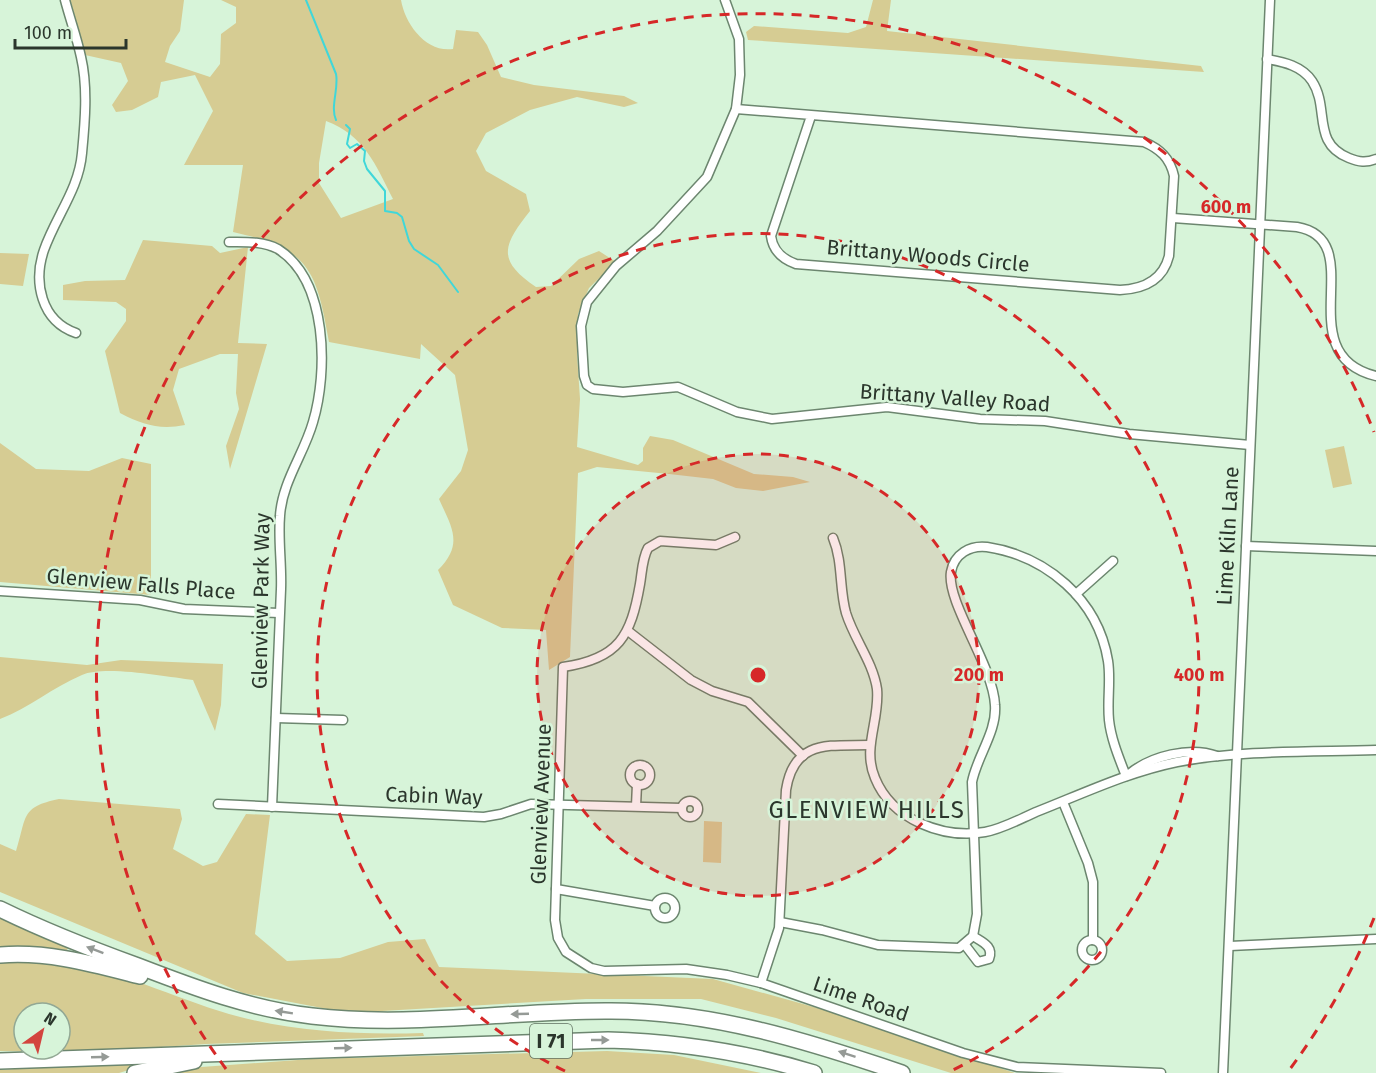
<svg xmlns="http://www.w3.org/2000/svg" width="1376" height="1073" viewBox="0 0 1376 1073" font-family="'Fira Sans',sans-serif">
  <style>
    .green { fill: #d6cc93; fill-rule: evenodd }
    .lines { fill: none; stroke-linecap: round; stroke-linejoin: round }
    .stream { stroke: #40d7d9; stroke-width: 2 }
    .minor-casing { stroke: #6c866f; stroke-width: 11 }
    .motorway-casing { stroke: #6c866f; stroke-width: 18 }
    .minor { stroke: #fff; stroke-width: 8 }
    .motorway { stroke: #fff; stroke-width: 15 }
    .oneway { fill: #959a96 }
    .ring { fill: none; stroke: #d62828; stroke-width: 3; stroke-dasharray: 10 8 }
    .labels { text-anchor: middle; stroke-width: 5; stroke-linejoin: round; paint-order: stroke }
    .shield { fill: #d7f4d9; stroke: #5f6f60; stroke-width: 1.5 }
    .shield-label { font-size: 20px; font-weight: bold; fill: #2b362c }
    .street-label { font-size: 21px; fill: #2b362c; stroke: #d7f4d9 }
    .quarter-label { font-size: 24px; letter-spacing: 1.5px; fill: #2b362c; stroke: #d7f4d9 }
    .centre { fill: #d62828; stroke: #d7f4d9; stroke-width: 3 }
    .ring-label { font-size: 18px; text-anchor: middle; font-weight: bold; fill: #d62828; stroke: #d7f4d9; stroke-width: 5; stroke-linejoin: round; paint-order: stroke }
  </style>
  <rect width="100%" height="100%" fill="#d7f4d9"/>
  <g class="green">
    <path d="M 63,0 L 184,0 L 180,31 L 170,46 L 165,62 L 210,77 L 220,64 L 221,34 L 236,23 L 236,7 L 221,0 L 401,0 C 405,24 426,53 453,49 L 456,30 L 478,32 L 487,45 L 501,77 L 534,85 L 624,96 L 638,103 L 624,107 L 577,97 L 530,110 L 486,133 L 476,151 L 486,171 L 526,194 L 530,211 C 503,245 496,260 536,287 L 551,286 L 579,259 L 599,251 L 616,262 L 589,288 L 578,314 L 577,354 L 580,399 L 577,447 L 638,465 L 643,461 L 643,448 L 650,436 L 673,440 L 754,474 L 793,477 L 810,482 L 763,491 L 736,488 L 713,479 L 669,474 L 597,467 L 578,473 L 570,657 L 549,670 L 546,630 L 502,628 L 453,605 L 438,570 C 464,544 452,528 439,499 L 461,471 L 468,450 L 455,375 L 421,344 L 420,359 L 329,342 C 316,268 309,249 233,232 L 243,165 L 184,165 L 213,111 L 195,75 L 161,82 L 158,97 L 132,110 L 116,112 L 112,105 L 128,81 L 121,63 L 85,55 L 71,2 ZM 326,121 C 364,135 376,165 393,199 L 341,218 L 319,183 L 319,163 Z"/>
    <polygon points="873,0 891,0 887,31 1201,66 1204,72 748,40 746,32 754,26 848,33 866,27"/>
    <path d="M 143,240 L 212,246 L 220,253 L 248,247 L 238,343 L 267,344 L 230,469 L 226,446 L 239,409 L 236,393 L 238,354 L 220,354 L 179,369 L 173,390 L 185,425 C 160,430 143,425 120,413 L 105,351 L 126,321 L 126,309 L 116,302 L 63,300 L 63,285 L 85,281 L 125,280 Z"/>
    <polygon points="0,253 29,254 23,286 0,284"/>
    <polygon points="0,443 36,469 89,471 122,458 151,464 151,595 0,582"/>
    <polygon points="1344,446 1352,484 1333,488 1325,450"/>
    <path d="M 0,657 L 87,665 L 121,660 L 223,664 L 221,705 L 215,731 L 193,680 C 167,677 105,665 82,675 C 53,687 29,708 0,719 Z"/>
    <path d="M 59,799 L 180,809 L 182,819 L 173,849 L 203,866 L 217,862 L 246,814 L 270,815 L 255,934 L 287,961 L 340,958 L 388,942 L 425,939 L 439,967 L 713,979 L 821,1009 L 1015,1073 L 951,1073 L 776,1018 L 701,999 L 586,999 L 348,1013 L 243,993 L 0,892 L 0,844 L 16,851 C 27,817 20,807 59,799 Z"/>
    <polygon points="704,821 722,822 721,863 703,862"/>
    <polygon points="0,914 63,945 68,948 67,950 0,947"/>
    <path d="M 0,960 C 19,960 40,959 59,961 C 117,969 174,998 229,1014 C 292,1032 358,1035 423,1033 L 424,1036 L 206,1044 L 87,1052 L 0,1051 ZM 24,1013 L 60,1013 L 60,1049 L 24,1049 Z"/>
    <polygon points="607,1051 674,1055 761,1073 156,1073 188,1068 311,1059"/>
    <polygon points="147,1060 148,1064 119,1073 0,1073 0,1070"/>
  </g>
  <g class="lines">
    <g class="stream">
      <path d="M 306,0 L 336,74 C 339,88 330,107 336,120"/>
      <polyline points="346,125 350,129 347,144 350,148 357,144 365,151 364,161 367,169 385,191 385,211 397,213 402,217 409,241 414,249 438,265 458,292"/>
    </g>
    <g class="minor-casing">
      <g id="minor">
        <path d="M 65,0 C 70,19 77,38 81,57 C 88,87 85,122 82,153 C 79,189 56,216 44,250 C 33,282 41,321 76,333"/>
        <polyline points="725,0 739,39 740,75 736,109 707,177 657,231 616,266 587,302 581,326 584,376 587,385 593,389 623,392 678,387 737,412 772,419 887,407 980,419 1045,421 1129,434 1250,445"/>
        <path d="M 1267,59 C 1284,62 1302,66 1312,81 C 1330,108 1311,143 1349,158 C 1359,162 1366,163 1376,159"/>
        <path d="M 736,109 L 1144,142 C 1160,149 1170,158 1174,176 L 1169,256 C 1163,280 1144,289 1120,290 L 796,264 C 782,259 773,251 771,236 L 811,116"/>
        <path d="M 1173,218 L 1297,227 C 1372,240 1286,354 1376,376"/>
        <path d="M 229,242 C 245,242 263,241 278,249 C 328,281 328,372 313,422 C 304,454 282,482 280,516 C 278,540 282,565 281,589 C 278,662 275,735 272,807"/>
        <path d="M 735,537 L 716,545 L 660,541 L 648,548 C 642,559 642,573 640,584 C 631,636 619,659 563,667 L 555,920 L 558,938 L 566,952 L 591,968 L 604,971 L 686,969 L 727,975 L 761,983 L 963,1053 L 1017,1067 L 1161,1073"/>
        <path d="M 833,538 C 843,562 839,588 846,613 C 854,639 873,662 877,689 C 880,720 862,748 875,778 C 892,820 943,839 985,832 C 1002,829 1020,819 1036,812 C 1082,794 1128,772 1177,762 C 1241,750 1310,752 1376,750"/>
        <polyline points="1246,546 1376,551"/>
        <polyline points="0,591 140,600 184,609 279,613"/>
        <polyline points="1076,594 1113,561"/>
        <polyline points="628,631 691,680 712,691 748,702 803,756"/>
        <polyline points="276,718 343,720"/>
        <circle cx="640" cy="775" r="10"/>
        <path d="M 1129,774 C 1151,756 1190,746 1217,756"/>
        <circle cx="690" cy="809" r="8"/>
        <polyline points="1063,802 1088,863 1093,882 1093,940"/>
        <polyline points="218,804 484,817 501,814 531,804 682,808"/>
        <polyline points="636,806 637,784"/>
        <polyline points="556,889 655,906"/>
        <circle cx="665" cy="908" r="10"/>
        <path d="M 780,922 L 822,930 L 878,945 L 959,948 L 973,936 L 977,914 L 972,782 C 977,756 997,732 995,705 C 993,665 946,602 951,572 C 954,554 970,545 987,547 C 1046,556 1098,599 1108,661 C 1111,680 1107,700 1109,720 C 1111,739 1119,758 1126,776"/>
        <circle cx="1092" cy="950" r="10"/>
        <path d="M 965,945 L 978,962 L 989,959 C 994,946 982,942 973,936"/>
        <polyline points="1230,946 1376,939"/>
        <path d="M 761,983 L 779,928 L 786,790 C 794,739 829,746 869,745"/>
        <polyline points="1223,1073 1270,0"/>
      </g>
    </g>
    <g class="motorway-casing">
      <g id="motorway">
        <path d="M 0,909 C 45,931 91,949 138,966 C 195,988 251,1009 312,1016 C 411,1028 512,1010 611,1011 C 712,1011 807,1041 902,1073"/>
        <path d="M 0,955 C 48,951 93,964 140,976"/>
        <path d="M 0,1061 L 608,1040 C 679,1042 746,1052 814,1073"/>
        <polyline points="135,1073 194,1061"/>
      </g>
    </g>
    <use href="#minor" class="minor"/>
    <use href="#motorway" class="motorway"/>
  </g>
  <defs><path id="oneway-solid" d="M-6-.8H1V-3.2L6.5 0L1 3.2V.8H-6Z" transform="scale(1.5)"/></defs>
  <g class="oneway">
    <use href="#oneway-solid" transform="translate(95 950) rotate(-159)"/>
    <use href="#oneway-solid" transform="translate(284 1012) rotate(-171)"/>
    <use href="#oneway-solid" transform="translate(520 1014) rotate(178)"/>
    <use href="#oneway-solid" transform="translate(600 1040)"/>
    <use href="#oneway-solid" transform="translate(343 1048) rotate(-2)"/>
    <use href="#oneway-solid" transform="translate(847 1054) rotate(-162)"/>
    <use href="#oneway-solid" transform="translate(100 1057) rotate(-2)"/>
  </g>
  <circle cx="758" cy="675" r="221" fill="#d62828" fill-opacity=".12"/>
  <g class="ring">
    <circle cx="758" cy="675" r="221"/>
    <path d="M565 1071A441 441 0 1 1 951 1071"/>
    <path d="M1374 918A662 662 0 0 1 1290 1069M226 1069A662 662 0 1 1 1374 432"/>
  </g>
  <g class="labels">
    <rect class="shield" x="530" y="1024" width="42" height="34" rx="4.5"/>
    <g class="shield-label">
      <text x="551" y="1048">I 71</text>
    </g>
    <g class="street-label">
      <text transform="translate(928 256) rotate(5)" y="7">Brittany Woods Circle</text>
      <text transform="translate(955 398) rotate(4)" y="7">Brittany Valley Road</text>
      <text transform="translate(1228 536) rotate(-87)" y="7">Lime Kiln Lane</text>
      <text transform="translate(141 584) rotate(5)" y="7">Glenview Falls Place</text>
      <text transform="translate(261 601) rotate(-89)" y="7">Glenview Park Way</text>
      <text transform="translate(434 796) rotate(2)" y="7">Cabin Way</text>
      <text transform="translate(541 804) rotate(-88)" y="7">Glenview Avenue</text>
      <text transform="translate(861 999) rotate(19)" y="7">Lime Road</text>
    </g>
    <g class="quarter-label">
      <text x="867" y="818">GLENVIEW HILLS</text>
    </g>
  </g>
  <circle cx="758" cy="675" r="9" class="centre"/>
  <g class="ring-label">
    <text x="1226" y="213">600 m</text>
    <text x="979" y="681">200 m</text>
    <text x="1199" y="681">400 m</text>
  </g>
  <g transform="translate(42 1031) rotate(34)"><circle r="28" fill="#d7f4d9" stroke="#92a894" stroke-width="1.5"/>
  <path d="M0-4.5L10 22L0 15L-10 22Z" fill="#d3443e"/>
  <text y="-9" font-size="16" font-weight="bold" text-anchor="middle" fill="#2b362c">N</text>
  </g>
  <path d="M15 39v9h111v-9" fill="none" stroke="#2b362c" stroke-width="3"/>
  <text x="24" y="39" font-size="18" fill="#2b362c" stroke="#d7f4d9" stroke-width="4.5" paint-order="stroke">100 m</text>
</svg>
